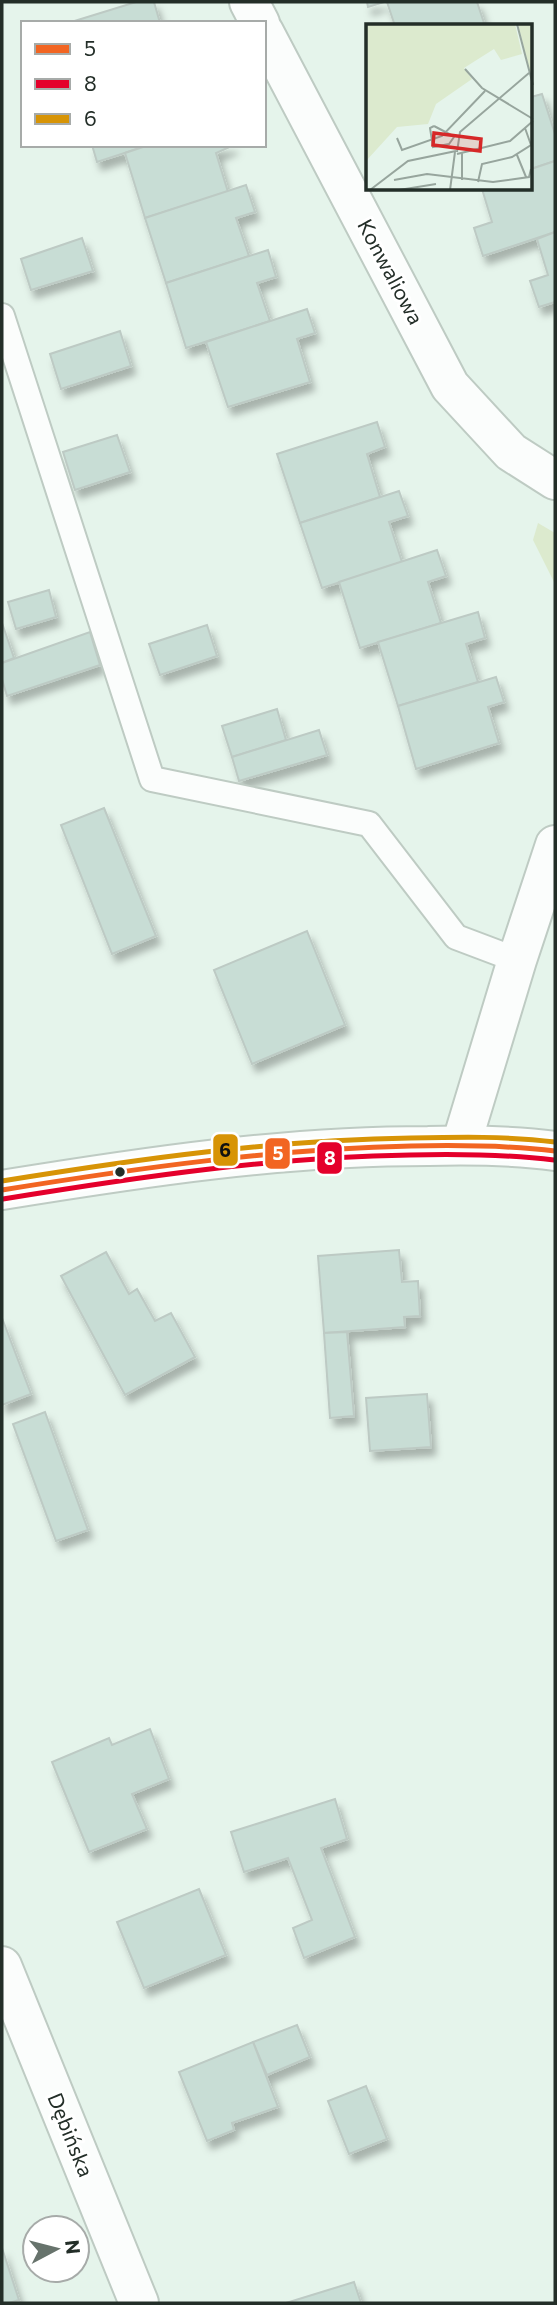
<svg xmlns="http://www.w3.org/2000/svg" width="557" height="2305" viewBox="0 0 557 2305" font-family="Commissioner,sans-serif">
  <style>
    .green { fill: #dceace }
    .building { fill: #c8ddd5; stroke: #bdcac4; stroke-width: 2; filter: url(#shadow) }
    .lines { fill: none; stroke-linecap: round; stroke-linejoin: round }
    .lane-casing { stroke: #becbc3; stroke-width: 28 }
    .street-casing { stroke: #becbc3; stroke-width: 42 }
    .secondary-casing { stroke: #becbc3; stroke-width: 42 }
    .lane { stroke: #fbfdfc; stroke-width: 24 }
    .street { stroke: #fbfdfc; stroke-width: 38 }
    .secondary { stroke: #fbfdfc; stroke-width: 38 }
    .bus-1-casing { stroke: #fff; stroke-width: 10 }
    .bus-2-casing { stroke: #fff; stroke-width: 10 }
    .bus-3-casing { stroke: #fff; stroke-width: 10 }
    .bus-1 { stroke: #f26522; stroke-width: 5 }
    .bus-2 { stroke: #e4002b; stroke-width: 5 }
    .bus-3 { stroke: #d79406; stroke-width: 5 }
    .bus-dot { fill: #232e28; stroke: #fff; stroke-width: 2.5 }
    .labels { text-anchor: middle; stroke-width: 6; stroke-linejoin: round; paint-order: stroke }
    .street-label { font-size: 21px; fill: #232e28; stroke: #fff }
    .inset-road { fill: none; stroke: #97a59d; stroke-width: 2 }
    .view { fill: #d62828; fill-opacity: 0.15; stroke: #d62828; stroke-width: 3.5 }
    .inset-edge { fill: none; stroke: #232e28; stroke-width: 3.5 }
    .line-badge { stroke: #fff; stroke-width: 2.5 }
    .badge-label { font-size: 19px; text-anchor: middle; font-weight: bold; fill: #fff }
    .pale-badge-label { font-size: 19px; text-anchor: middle; font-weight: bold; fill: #111 }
  </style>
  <defs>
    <filter id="shadow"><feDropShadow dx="4.5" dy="8" stdDeviation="3.5" flood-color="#0004"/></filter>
  </defs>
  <rect width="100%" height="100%" fill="#e5f4eb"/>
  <polygon class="green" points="538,523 555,533 555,584 533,540"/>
  <g class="building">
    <polygon points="136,2 154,2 160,23 68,23"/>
    <polygon points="367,2 384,2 368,7"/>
    <polygon points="387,2 477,2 485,26 395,26"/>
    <polygon points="542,94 555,134 555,161 531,169 531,97"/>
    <polygon points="92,145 149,145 97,162"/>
    <polygon points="149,145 234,145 216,153 228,192 145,218 125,153"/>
    <polygon points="555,161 555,232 483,256 474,228 492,222 482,189 531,189 531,169"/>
    <polygon points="246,185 255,212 236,218 249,256 166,283 145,218"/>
    <polygon points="555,232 555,302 539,307 530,281 548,275 537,239"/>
    <polygon points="82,238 93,271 31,290 21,259"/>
    <polygon points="268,250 276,277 257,283 270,321 186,348 166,283"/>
    <polygon points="307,309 315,333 297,339 310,382 228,407 206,342"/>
    <polygon points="120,331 131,366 61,389 50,354"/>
    <polygon points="377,422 385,447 367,454 380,497 300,523 277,454"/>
    <polygon points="117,435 130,472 75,490 63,452"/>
    <polygon points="399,491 408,516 389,522 402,562 322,588 300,523"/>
    <polygon points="437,550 446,576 428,582 441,623 360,648 339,582"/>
    <polygon points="49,590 56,617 16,629 8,602"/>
    <polygon points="478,612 485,638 466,644 478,682 398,706 378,642"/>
    <polygon points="2,623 14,658 2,663"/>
    <polygon points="207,625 217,656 160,675 149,644"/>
    <polygon points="90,632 100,665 7,696 2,679 2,663"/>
    <polygon points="496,677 504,702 488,707 499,743 416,769 398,706"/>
    <polygon points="277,709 286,740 232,757 222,726"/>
    <polygon points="319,730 327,755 239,781 232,757"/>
    <polygon points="104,808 156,936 112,954 61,825"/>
    <polygon points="307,931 345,1025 252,1064 214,970"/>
    <polygon points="399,1250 402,1282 418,1281 420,1316 404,1317 405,1327 324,1333 318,1256"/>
    <polygon points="106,1252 129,1294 137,1289 155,1321 171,1313 195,1357 125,1395 61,1276"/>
    <polygon points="2,1318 31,1394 2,1405"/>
    <polygon points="347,1332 354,1416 330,1418 324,1333"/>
    <polygon points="427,1394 431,1447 370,1451 366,1398"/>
    <polygon points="45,1412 88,1530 56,1541 13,1424"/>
    <polygon points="150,1729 169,1779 132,1794 147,1829 89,1852 52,1762 109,1738 112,1745"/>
    <polygon points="335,1799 347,1839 321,1848 355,1937 304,1958 293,1928 312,1920 288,1858 244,1872 231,1832"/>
    <polygon points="199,1889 226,1955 144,1988 117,1922"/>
    <polygon points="297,2025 310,2057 267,2075 253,2042"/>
    <polygon points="253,2042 278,2107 232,2123 234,2130 207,2141 179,2072"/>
    <polygon points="366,2086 387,2139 349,2154 328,2101"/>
    <polygon points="2,2248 19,2300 9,2303 2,2303"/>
    <polygon points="354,2282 361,2303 286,2303"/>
  </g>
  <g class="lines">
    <g class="lane-casing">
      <polyline id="lane" points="2,316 152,779 369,824 456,937 517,960"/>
    </g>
    <g class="street-casing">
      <g id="street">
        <polyline points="249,2 260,23"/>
        <polyline points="264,32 450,386 511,452 555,480"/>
        <polyline points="461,1145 517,960 555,845"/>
      </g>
    </g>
    <g class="secondary-casing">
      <g id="secondary">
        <path d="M 2,1190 C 144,1167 284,1146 428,1146 C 471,1145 513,1145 555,1151"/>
        <polyline points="2,1966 139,2303"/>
      </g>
    </g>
    <use href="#lane" class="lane"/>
    <use href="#street" class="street"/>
    <use href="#secondary" class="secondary"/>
    <g class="bus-1-casing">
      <path id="bus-1" d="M 2,1190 C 138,1168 273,1149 411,1146 C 459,1145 507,1145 555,1151"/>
    </g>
    <g class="bus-2-casing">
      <path id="bus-2" d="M 3,1199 C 138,1177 273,1157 410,1155 C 459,1154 506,1154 554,1160"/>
    </g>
    <g class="bus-3-casing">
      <path id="bus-3" d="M 2,1181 C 138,1159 273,1140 411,1138 C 459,1137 507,1136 555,1142"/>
    </g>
    <use href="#bus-1" class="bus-1"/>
    <use href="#bus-2" class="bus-2"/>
    <use href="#bus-3" class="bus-3"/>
  </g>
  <circle class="bus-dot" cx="120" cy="1172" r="6"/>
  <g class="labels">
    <g class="street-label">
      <text transform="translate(390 272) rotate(62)" y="7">Konwaliowa</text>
      <text transform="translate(70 2135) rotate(68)" y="7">Dębińska</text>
    </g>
  </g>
  <g transform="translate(366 24)">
    <rect width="166" height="166" fill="#e5f4eb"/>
    <path d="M 0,0 L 149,0 L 156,30 L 135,36 L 128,25 L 98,44 L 106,55 L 70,80 L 62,100 L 31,103 L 0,137 ZM 152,0 L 166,0 L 166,56 Z" fill="#dceace"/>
    <path class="inset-road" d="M 151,0 L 167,61M 99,45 L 116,64 L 167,95M 68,102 L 64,104 L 67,123 L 83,120 L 88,113M 68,102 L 89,113M 31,114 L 36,126 L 76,112 L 119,67M 91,128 L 94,108 L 163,49M 91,130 L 144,117 L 167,97M 151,131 L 160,153M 28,156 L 61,150 L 127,158 L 163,153 L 165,145M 96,156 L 96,129M 112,158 L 116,140 L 146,133 L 165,121 L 159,104M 4,166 L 42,137 L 90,127M 33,166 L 70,160M 84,166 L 89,128"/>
    <path class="view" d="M 68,109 L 115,115 L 114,127 L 67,121 Z"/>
    <rect width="166" height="166" class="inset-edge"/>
  </g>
  <g class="line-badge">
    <rect x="212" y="1133" width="27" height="34" rx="7" fill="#d79406"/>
    <rect x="264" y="1137" width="27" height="33" rx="7" fill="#f26522"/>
    <rect x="316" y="1141" width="27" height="34" rx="7" fill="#e4002b"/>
  </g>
  <g class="badge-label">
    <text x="278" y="1160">5</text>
    <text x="330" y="1165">8</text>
  </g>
  <g class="pale-badge-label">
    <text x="225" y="1157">6</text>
  </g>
  <rect width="557" height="2305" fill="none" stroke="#232e28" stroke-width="7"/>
  <rect x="21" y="21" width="245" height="126" fill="#ffffff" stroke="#a7aba9" stroke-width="2"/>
  <rect x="35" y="44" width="35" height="10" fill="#f26522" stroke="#a7aba9" stroke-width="2"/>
  <text x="84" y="56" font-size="21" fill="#232e28">5</text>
  <rect x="35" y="79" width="35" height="10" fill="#e4002b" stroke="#a7aba9" stroke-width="2"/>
  <text x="84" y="91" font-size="21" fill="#232e28">8</text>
  <rect x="35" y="114" width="35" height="10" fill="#d79406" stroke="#a7aba9" stroke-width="2"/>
  <text x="84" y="126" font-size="21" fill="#232e28">6</text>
  <g transform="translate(56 2249) rotate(83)"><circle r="33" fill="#ffffff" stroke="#a7aba9" stroke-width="2"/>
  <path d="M0-5L12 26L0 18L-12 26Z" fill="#67736c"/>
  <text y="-10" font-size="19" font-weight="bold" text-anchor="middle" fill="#232e28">N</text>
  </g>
</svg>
